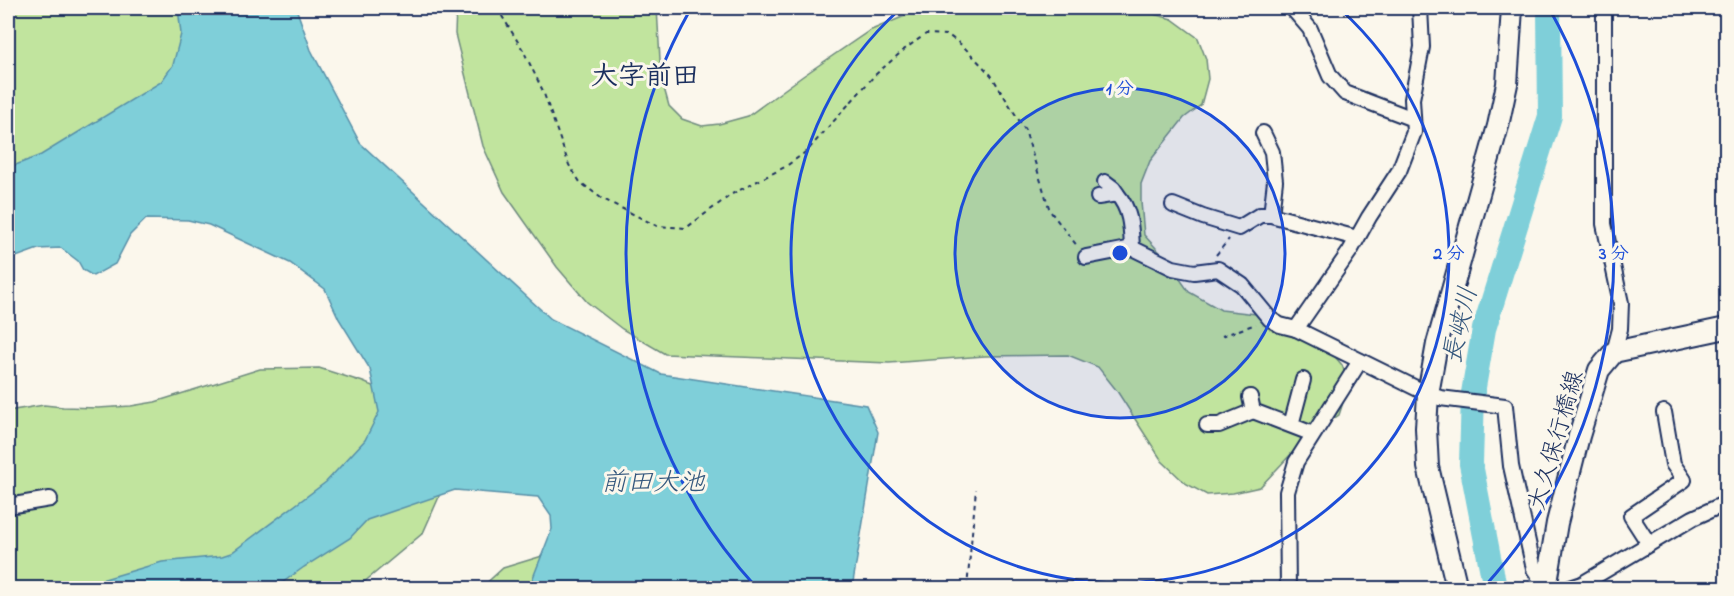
<svg xmlns="http://www.w3.org/2000/svg" width="1734" height="596" viewBox="0 0 1734 596" font-family="'Indie Flower','Klee One',sans-serif">
  <style>
    .green { fill: #c1e49e; stroke: #6e8a7e; stroke-width: 1.5 }
    .water { fill: #7fcfd9; stroke: #578fa8; stroke-width: 1.5 }
    .lines { fill: none; stroke-linecap: round; stroke-linejoin: round }
    .river { stroke: #7fcfd9; stroke-width: 24 }
    .street-casing { stroke: #1b2f5e; stroke-width: 18 }
    .secondary-casing { stroke: #1b2f5e; stroke-width: 24 }
    .path { stroke: #1b2f5e; stroke-width: 2; stroke-dasharray: 4.5 4.5; stroke-linecap: butt }
    .street { stroke: #fbf7ec; stroke-width: 14 }
    .secondary { stroke: #fbf7ec; stroke-width: 20 }
    .ring { fill: none; stroke: #1d4ed8; stroke-width: 3 }
    .labels { text-anchor: middle; stroke-width: 6; stroke-linejoin: round; paint-order: stroke }
    .street-label { font-size: 24px; fill: #1b2f5e; stroke: #fbf7ec }
    .water-label { font-size: 26px; font-style: italic; fill: #34577d; stroke: #fbf7ec }
    .quarter-label { font-size: 27px; font-weight: bold; fill: #1b2f5e; stroke: #fbf7ec }
    .centre { fill: #1d4ed8; stroke: #fbf7ec; stroke-width: 3 }
    .ring-label { font-size: 18px; text-anchor: middle; font-weight: bold; fill: #1d4ed8; stroke: #fbf7ec; stroke-width: 6; stroke-linejoin: round; paint-order: stroke }
  </style>
  <rect width="100%" height="100%" fill="#fbf7ec"/>
  <filter id="ink" filterUnits="userSpaceOnUse"><feTurbulence type="fractalNoise" baseFrequency=".0167" numOctaves="2"/><feDisplacementMap in="SourceGraphic" scale="12" xChannelSelector="R" yChannelSelector="G"/><feConvolveMatrix kernelMatrix="1 2 1 2 8 2 1 2 1" color-interpolation-filters="sRGB"/></filter>
  <g filter="url(#ink)">
    <g class="green">
      <polygon points="8,8 181,8 199,57 8,219"/>
      <polygon points="456,8 657,8 661,77 669,106 682,119 702,126 719,124 748,116 803,76 869,31 924,8 1131,8 1172,19 1198,38 1206,59 1208,79 1201,105 1184,118 1150,161 1141,184 1141,202 1144,235 1166,259 1189,292 1221,310 1265,315 1325,345 1342,365 1349,384 1339,415 1308,436 1260,487 1233,493 1207,495 1185,483 1162,461 1117,391 1098,367 1068,355 985,356 889,363 665,354 622,329 587,302 557,267 504,192 483,146 455,34"/>
      <polygon points="319,368 363,382 417,405 431,453 439,497 423,533 357,588 8,588 8,411 44,405 63,407 98,408 131,406 155,402 260,369"/>
      <polygon points="565,549 632,588 481,588 503,568"/>
    </g>
    <polygon class="water" points="178,8 296,8 311,50 360,143 551,319 661,374 866,405 878,432 852,588 529,588 552,529 551,516 538,497 455,490 367,520 350,538 304,567 275,588 86,588 98,581 162,562 222,556 231,553 326,482 365,440 379,412 370,369 339,319 325,289 290,263 209,225 188,220 146,219 130,235 115,264 93,276 83,270 78,261 61,248 38,249 8,260 8,168 41,155 161,82 173,65 181,34"/>
    <g class="lines">
      <polyline class="river" points="1495,588 1471,464 1473,393 1484,329 1550,116 1549,8"/>
      <g class="street-casing">
        <g id="street">
          <polyline points="1292,8 1310,29 1330,76 1345,93 1413,119"/>
          <polyline points="1604,8 1604,224 1621,303 1620,329 1614,352"/>
          <polyline points="1263,133 1272,152 1275,181 1271,215 1357,238"/>
          <polyline points="1105,182 1113,188 1117,194"/>
          <path d="M 1098,197 L 1117,194 C 1131,210 1131,228 1132,248"/>
          <polyline points="1173,205 1203,217 1239,228 1260,215 1271,215"/>
          <polyline points="1086,257 1132,248 1173,268 1194,272 1218,269 1242,285 1270,319 1280,325 1296,329 1428,394 1440,398 1505,406 1511,466 1534,569 1546,587"/>
          <polyline points="1296,329 1350,251 1369,217 1399,171 1414,132 1412,99 1422,47 1420,8"/>
          <polyline points="1250,397 1253,411 1313,434"/>
          <polyline points="1207,425 1219,425 1253,411"/>
          <polyline points="1291,425 1303,380"/>
          <polyline points="8,506 50,499"/>
          <polyline points="1649,544 1631,516 1684,480 1673,464 1664,412"/>
          <polyline points="1288,588 1287,492 1296,462 1360,361"/>
          <polyline points="1570,588 1582,584 1693,518 1726,503"/>
        </g>
      </g>
      <g class="secondary-casing">
        <g id="secondary">
          <polyline points="1457,588 1428,467 1426,428 1428,394 1437,344 1498,126 1507,84 1512,8"/>
          <polyline points="1546,588 1557,523 1579,436 1599,370 1614,352 1726,328"/>
        </g>
      </g>
      <g class="path">
        <polyline points="497,8 523,50 543,91 569,165 580,182 601,198 657,226 686,228 732,194 785,167 807,151 875,75 906,48 926,34 948,35 963,46 991,75 1025,130 1050,211 1078,247"/>
        <polyline points="1216,255 1229,239"/>
        <polyline points="1222,336 1256,324"/>
        <polyline points="967,588 976,489"/>
      </g>
      <use href="#street" class="street"/>
      <use href="#secondary" class="secondary"/>
    </g>
  </g>
  <circle cx="1120" cy="253" r="165" fill="#1d4ed8" fill-opacity=".12"/>
  <g class="ring">
    <circle cx="1120" cy="253" r="165"/>
    <path d="M1340 9A329 329 0 1 1 900 9"/>
    <path d="M756 587A494 494 0 0 1 690 10M1550 10A494 494 0 0 1 1484 587"/>
  </g>
  <g class="labels">
    <g class="street-label">
      <text transform="translate(1555 440) rotate(-74)" y="8">大久保行橋線</text>
    </g>
    <g class="water-label">
      <text transform="translate(1459 325) rotate(-77)" y="9">長峡川</text>
      <text x="653" y="490">前田大池</text>
    </g>
    <g class="quarter-label">
      <text x="645" y="84">大字前田</text>
    </g>
  </g>
  <circle cx="1120" cy="253" r="9" class="centre"/>
  <g class="ring-label">
    <text x="1120" y="94">1 分</text>
    <text x="1449" y="259">2 分</text>
    <text x="1614" y="259">3 分</text>
  </g>
  <rect width="1734" height="596" fill="none" stroke="#fbf7ec" stroke-width="30"/>
  <rect x="15" y="15" width="1704" height="566" fill="none" stroke="#1b2f5e" stroke-width="2" filter="url(#ink)"/>
</svg>
